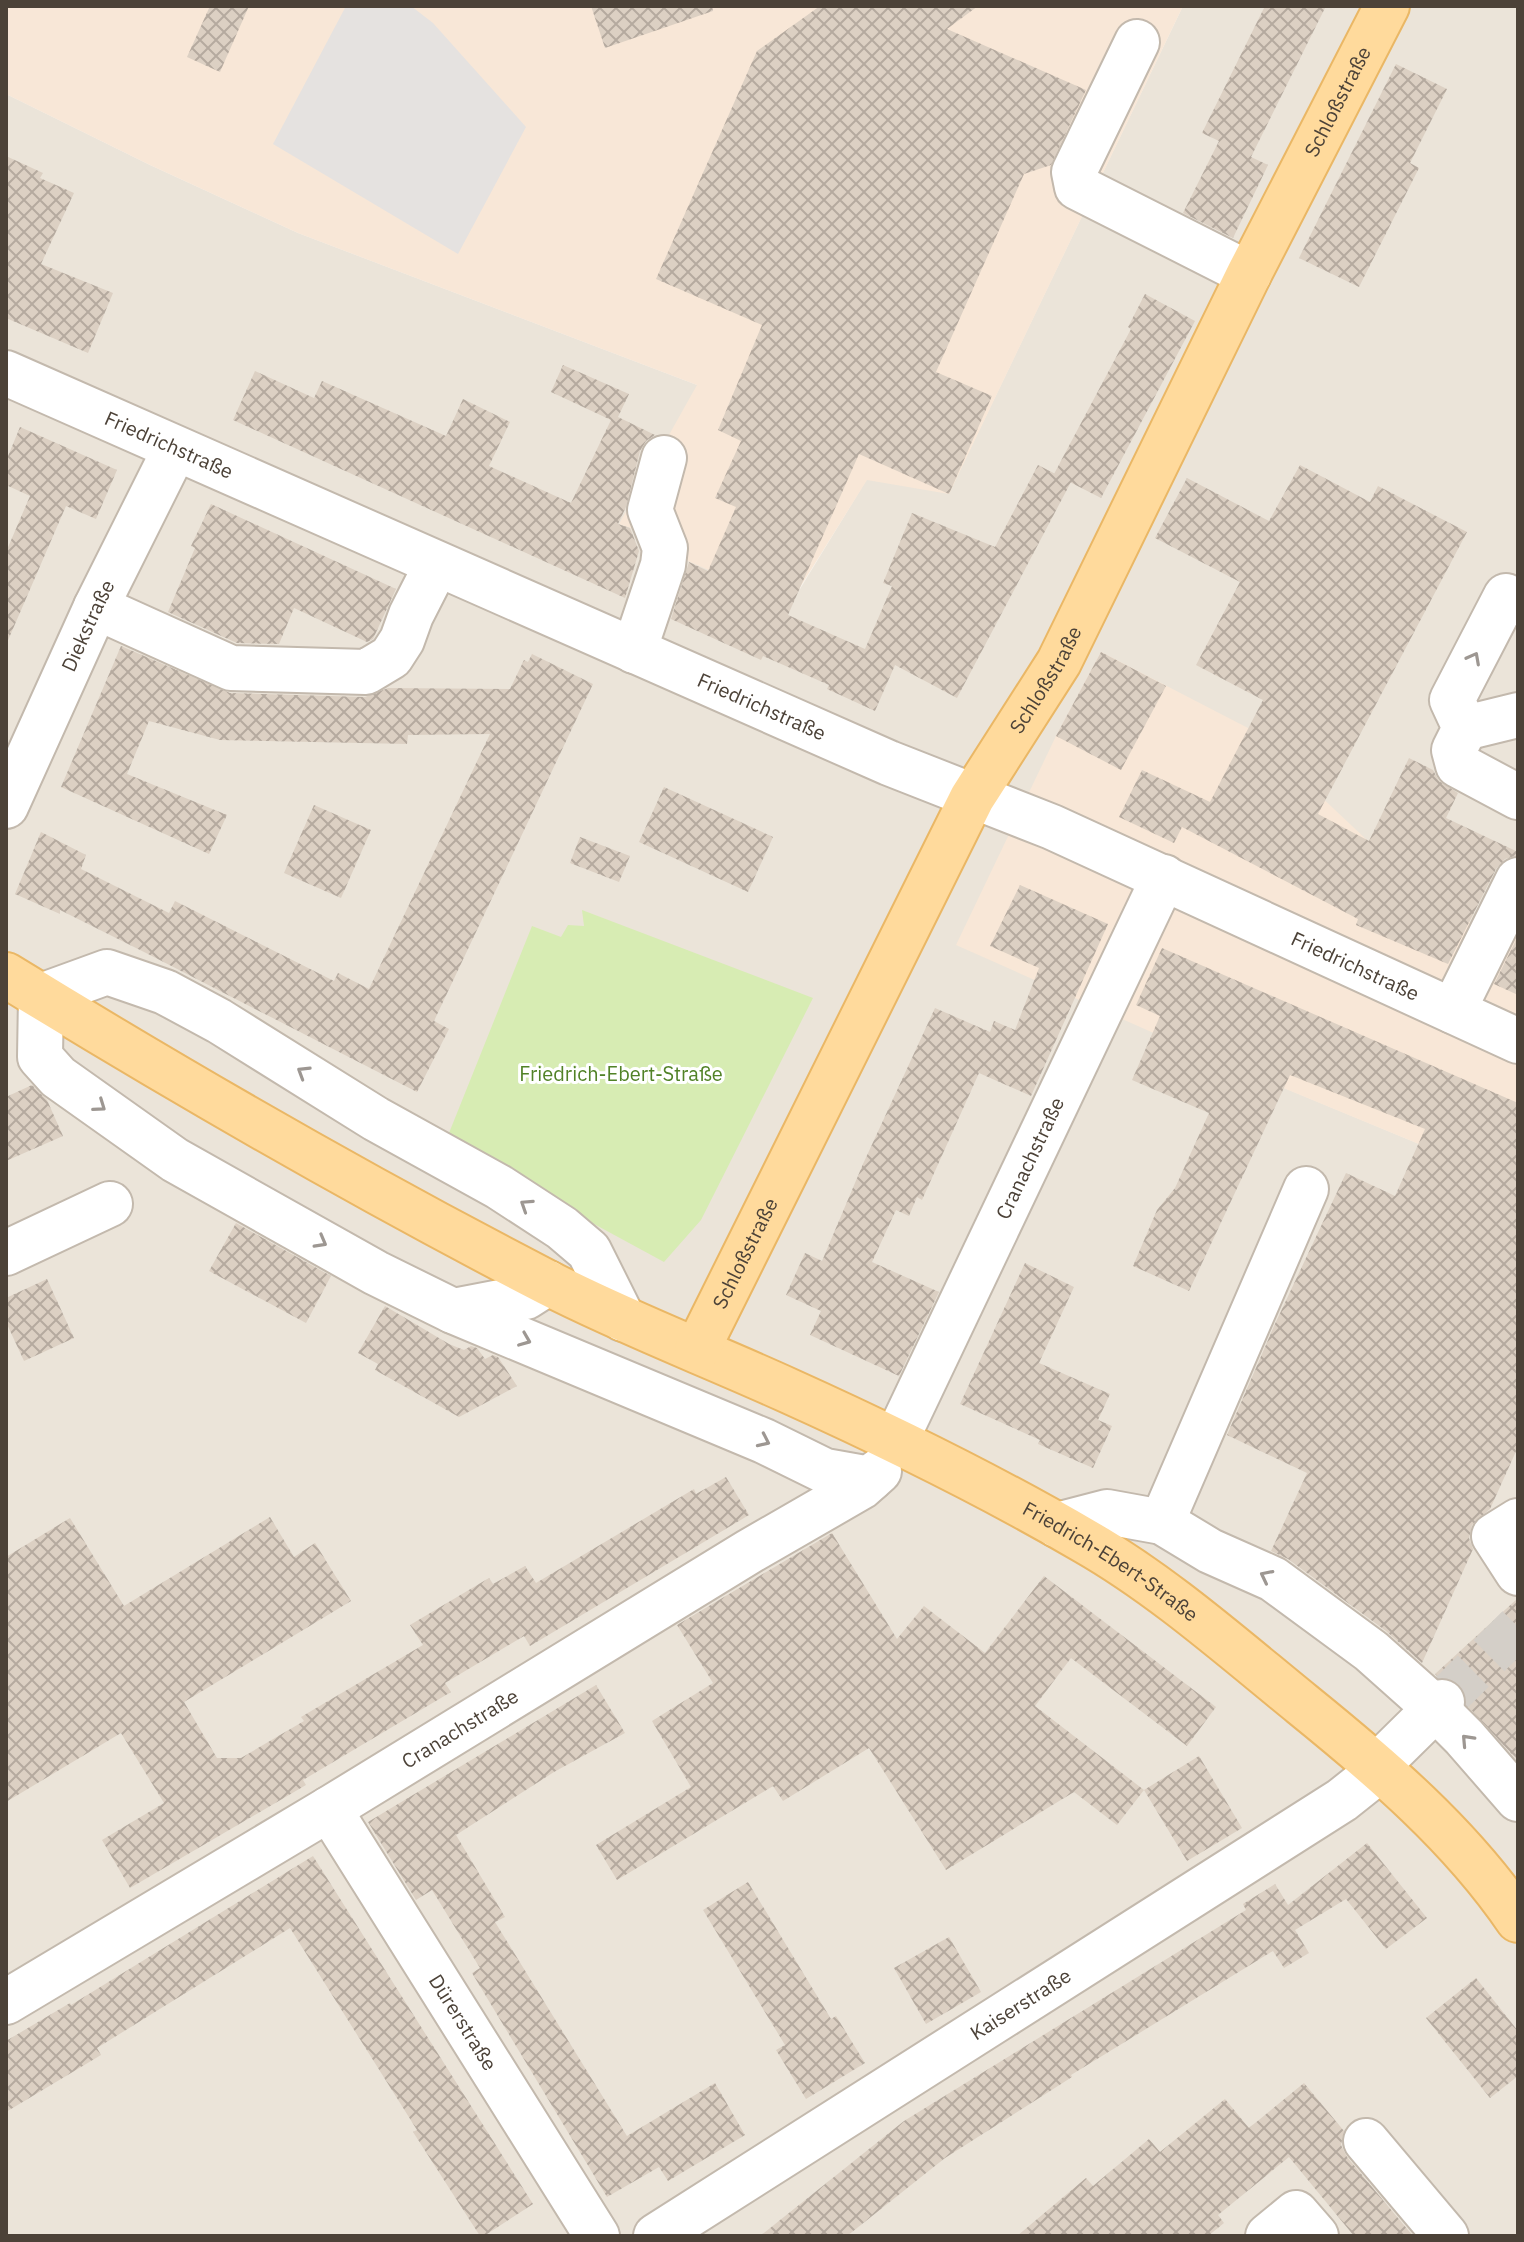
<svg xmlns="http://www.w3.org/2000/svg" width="1524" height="2242" viewBox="0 0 1524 2242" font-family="'IBM Plex Sans',sans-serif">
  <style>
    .residential { fill: #ebe4d9 }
    .commercial { fill: #f8e7d7 }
    .park { fill: #d7ecb3 }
    .parking { fill: #e5e2e0 }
    .building { fill: url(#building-cross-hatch) }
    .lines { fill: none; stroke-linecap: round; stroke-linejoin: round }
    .minor-tunnel { stroke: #d4cfc8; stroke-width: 44; stroke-dasharray: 44 22; stroke-linecap: butt }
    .minor-casing { stroke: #c3b9ad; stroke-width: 48 }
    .major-casing { stroke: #eab765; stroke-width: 48 }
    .minor { stroke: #fff; stroke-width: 44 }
    .major { stroke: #ffda9c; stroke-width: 44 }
    .oneway { stroke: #9d9792 }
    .labels { text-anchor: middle; stroke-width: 6; stroke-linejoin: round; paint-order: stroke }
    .street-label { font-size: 20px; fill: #4c4238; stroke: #fff }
    .park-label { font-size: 20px; fill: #518227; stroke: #fff }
  </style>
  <defs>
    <pattern id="building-cross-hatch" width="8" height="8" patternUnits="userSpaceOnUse" patternTransform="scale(2)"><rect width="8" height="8" fill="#dcd0c3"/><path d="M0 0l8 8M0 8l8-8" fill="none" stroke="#b5aa9f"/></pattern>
  </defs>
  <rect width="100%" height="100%" fill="#f6f2ec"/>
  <polygon class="residential" points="1183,6 1518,6 1518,929 1462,922 1239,1069 1518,1185 1518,2236 6,2236 6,94 150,165 298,233 697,385 800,589 867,479 949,493"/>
  <g class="commercial">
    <polygon points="6,6 1183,6 949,494 867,480 799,589 768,596 681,558 639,531 619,524 697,385 298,233 150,165 6,94"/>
    <polygon points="1101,652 1248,728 1368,841 1462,921 1518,929 1518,1185 1194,1051 956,945 1056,736"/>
  </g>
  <polygon class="park" points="582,910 813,998 701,1220 664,1262 445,1143 532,926 561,937 568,925 584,926"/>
  <polygon class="parking" points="346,6 411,6 433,23 526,127 458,254 273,144"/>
  <g class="building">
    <polygon points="210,6 249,6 220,72 187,57"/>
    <polygon points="591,6 712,6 713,11 605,48"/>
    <polygon points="820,6 978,6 947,29 1086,90 1051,165 1024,174 936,372 992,396 949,494 859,454 788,615 865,649 892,586 883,583 912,513 995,547 1038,465 1071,482 957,698 895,665 875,711 827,689 829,685 763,656 761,660 671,619 689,562 708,571 736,507 715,498 741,441 718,430 762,325 656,279 757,51"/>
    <polygon points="1265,6 1326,6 1251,157 1268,165 1233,238 1183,213 1219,141 1202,133"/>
    <polygon points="1396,64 1447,89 1410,163 1419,168 1359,287 1299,258"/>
    <polygon points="6,156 43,173 40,178 74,193 41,264 113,293 88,353 6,318"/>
    <polygon points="1145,294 1195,321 1101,498 1054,474 1131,329 1128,327"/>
    <polygon points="563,365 629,394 618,417 655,435 646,441 640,451 626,507 618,524 630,528 639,551 625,598 233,420 255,371 314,398 322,381 446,436 463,399 510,422 489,466 571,503 611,420 551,392"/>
    <polygon points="20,427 117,470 96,519 66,506 6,645 6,552 30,496 6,485 6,461"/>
    <polygon points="1300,465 1370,502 1378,486 1467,532 1318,814 1369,841 1409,758 1433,770 1439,781 1458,793 1446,818 1518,852 1518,855 1505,859 1496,869 1448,964 1356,925 1358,919 1182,827 1174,843 1119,817 1142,770 1210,802 1263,700 1196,665 1240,582 1155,538 1187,478 1269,521"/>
    <polygon points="211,504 396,589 373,639 367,642 294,608 279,644 237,643 168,612 195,548 191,546"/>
    <polygon points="121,646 230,693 365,697 388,688 510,689 524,660 528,662 532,654 593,684 434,1021 449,1029 417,1092 148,954 60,910 60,914 15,894 41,832 86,855 81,869 169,913 175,901 334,981 338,973 369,989 490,734 408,735 407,744 220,740 149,721 127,774 227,815 209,854 61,787"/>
    <polygon points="1101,652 1166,686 1121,770 1056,736"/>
    <polygon points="664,787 773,837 748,892 639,842"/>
    <polygon points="314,805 371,830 341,898 284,873"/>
    <polygon points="580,837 630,856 619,882 570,863"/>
    <polygon points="1020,885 1108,924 1031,1096 979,1073 922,1200 917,1197 909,1216 896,1210 872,1262 939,1292 899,1376 810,1335 821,1311 786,1295 805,1253 822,1261 863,1164 935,1008 990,1032 994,1021 1015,1030 1039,968 990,946"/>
    <polygon points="1518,936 1518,995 1494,984"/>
    <polygon points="1162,948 1518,1103 1518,1447 1490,1509 1472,1525 1469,1538 1473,1549 1422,1663 1386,1631 1288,1559 1271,1551 1307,1473 1227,1435 1274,1326 1346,1173 1395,1196 1425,1129 1290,1075 1189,1291 1133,1266 1157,1210 1175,1188 1209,1113 1132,1080 1160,1016 1136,1005"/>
    <polygon points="32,1085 47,1100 63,1136 6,1161 6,1097"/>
    <polygon points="236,1223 331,1276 306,1323 209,1271"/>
    <polygon points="1025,1263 1074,1287 1039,1363 1110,1394 1098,1420 1112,1426 1093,1468 1038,1444 1040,1440 960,1404"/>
    <polygon points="47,1279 74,1338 24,1361 6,1322 6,1298"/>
    <polygon points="385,1306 449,1344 464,1350 471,1346 477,1348 485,1359 493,1355 498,1357 517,1386 459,1417 375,1370 378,1364 358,1353"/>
    <polygon points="726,1477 749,1515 530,1646 524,1636 445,1683 451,1692 303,1780 306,1785 130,1888 102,1840 164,1803 121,1733 6,1802 6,1557 70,1518 124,1606 270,1517 294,1557 315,1543 351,1601 184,1702 217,1758 241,1758 304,1721 301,1717 423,1645 410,1625 489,1578 493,1584 525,1566 536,1583 694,1489 696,1494"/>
    <polygon points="832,1533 897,1639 924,1606 985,1653 1044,1576 1216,1707 1187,1746 1071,1658 1035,1706 1144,1790 1117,1825 1074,1792 946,1870 869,1748 783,1801 773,1786 617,1880 596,1845 691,1787 652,1721 713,1683 677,1625"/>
    <polygon points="1518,1598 1518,1761 1466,1704 1466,1695 1460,1685 1449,1678 1439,1678 1435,1674"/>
    <polygon points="596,1685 625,1733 554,1772 456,1835 505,1917 495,1922 627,2136 715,2083 745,2135 668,2181 659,2167 607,2197 472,1973 480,1968 432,1890 416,1900 368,1822"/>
    <polygon points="1199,1756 1242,1828 1187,1861 1144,1790"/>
    <polygon points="1367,1843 1427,1918 1386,1949 1346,1899 1295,1930 1309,1953 1284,1968 1273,1951 1071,2075 1072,2077 945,2158 847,2236 760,2236 904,2121 1246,1910 1243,1904 1275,1884 1288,1905"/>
    <polygon points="313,1856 533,2204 484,2236 480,2236 413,2132 417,2130 290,1928 97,2048 101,2055 6,2112 6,2041 70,2003 71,2005"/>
    <polygon points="748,1882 831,2019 836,2016 865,2063 806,2099 776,2050 785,2045 703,1910"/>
    <polygon points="949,1937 981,1992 926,2024 894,1968"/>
    <polygon points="1476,1978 1518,2031 1518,2076 1490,2098 1426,2018"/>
    <polygon points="1304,2083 1344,2131 1341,2145 1347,2157 1413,2236 1354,2236 1289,2157 1218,2215 1224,2223 1208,2236 1017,2236 1086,2178 1093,2186 1149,2139 1160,2152 1225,2099 1249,2128"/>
  </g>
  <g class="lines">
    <polyline class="minor-tunnel" points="1442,1702 1518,1627"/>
    <g class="minor-casing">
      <g id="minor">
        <polyline points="1137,42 1074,172 1077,187 1249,274"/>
        <path id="s1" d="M 6,373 L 889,763 L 1052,827 L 1518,1041"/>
        <polyline points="1518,603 1506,596 1452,700 1465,728 1454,750 1458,765 1518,797"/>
        <polyline points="96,607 231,668 366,672 391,657 402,640 411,615 437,564"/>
        <polyline points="634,651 663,565 665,548 650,510 664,458"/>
        <polyline points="1465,728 1518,715"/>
        <path id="s2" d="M 6,806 L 96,607 L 175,449"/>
        <polyline points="1453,1011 1518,880"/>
        <polyline points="6,1253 110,1204"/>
        <polyline points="453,1311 526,1297 548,1283"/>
        <polyline points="623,1319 589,1251 562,1228 499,1187 376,1119 219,1021 165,992 107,972 41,996 40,1057 58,1077 175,1160 376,1273 453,1311 764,1441 825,1471 870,1479"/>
        <path id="s3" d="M 896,1440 L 1164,877"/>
        <polyline points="1518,1521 1494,1536 1518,1573"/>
        <polyline points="1162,1522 1306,1189"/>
        <polyline points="1057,1525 1107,1512 1162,1522 1210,1551 1273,1579 1371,1651 1435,1708 1464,1737 1518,1799"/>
        <polyline points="1377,1766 1442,1702"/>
        <path id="s4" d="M 329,1809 L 597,2236"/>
        <path id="s5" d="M 6,2002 L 329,1809 L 750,1551 L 861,1487 L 879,1471"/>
        <polyline points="1366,2141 1446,2236"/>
        <path id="s6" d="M 656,2236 L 1342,1800 L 1381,1769"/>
        <polyline points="1268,2236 1296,2213 1316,2236"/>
      </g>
    </g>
    <g class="major-casing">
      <g id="major">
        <path id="s7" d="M 6,975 C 182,1083 364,1188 548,1283 C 626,1323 708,1354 787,1390 C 889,1436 989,1485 1085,1541 C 1162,1585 1233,1648 1302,1704 C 1381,1768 1460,1835 1518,1920"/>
        <path id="s8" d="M 697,1350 L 972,798 L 1059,662 L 1249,274 L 1387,6"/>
      </g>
    </g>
    <use href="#minor" class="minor"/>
    <use href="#major" class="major"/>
  </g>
  <defs><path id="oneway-chevron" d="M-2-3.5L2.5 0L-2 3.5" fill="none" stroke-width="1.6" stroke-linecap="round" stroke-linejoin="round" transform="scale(2)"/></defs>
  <g class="oneway">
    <use href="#oneway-chevron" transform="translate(1474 658) rotate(-62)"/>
    <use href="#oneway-chevron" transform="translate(303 1072) rotate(-148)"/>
    <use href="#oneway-chevron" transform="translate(100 1106) rotate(35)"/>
    <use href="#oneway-chevron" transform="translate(526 1205) rotate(-147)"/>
    <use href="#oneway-chevron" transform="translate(321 1242) rotate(29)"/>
    <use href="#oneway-chevron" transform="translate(525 1340) rotate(22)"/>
    <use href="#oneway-chevron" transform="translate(764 1441) rotate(25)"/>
    <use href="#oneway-chevron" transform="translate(1266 1576) rotate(-153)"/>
    <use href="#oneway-chevron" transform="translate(1467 1740) rotate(-133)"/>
  </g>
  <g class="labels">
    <g class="street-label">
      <text dy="7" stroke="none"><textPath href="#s8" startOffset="1404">Schloßstraße</textPath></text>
      <text dy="7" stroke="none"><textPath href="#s1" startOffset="178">Friedrichstraße</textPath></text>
      <text dy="7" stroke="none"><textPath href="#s2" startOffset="198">Diekstraße</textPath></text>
      <text dy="7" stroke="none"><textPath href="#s8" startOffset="756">Schloßstraße</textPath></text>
      <text dy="7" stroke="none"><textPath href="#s1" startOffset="826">Friedrichstraße</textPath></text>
      <text dy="7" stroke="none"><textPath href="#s1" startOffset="1474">Friedrichstraße</textPath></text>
      <text dy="7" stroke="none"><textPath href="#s3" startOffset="312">Cranachstraße</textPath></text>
      <text dy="7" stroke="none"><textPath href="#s8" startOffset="108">Schloßstraße</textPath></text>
      <text dy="7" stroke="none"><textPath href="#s7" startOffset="1252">Friedrich-Ebert-Straße</textPath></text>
      <text dy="7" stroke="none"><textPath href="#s5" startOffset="530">Cranachstraße</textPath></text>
      <text dy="7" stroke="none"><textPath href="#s6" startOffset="432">Kaiserstraße</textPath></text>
      <text dy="7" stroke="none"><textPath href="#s4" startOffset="252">Dürerstraße</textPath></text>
    </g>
    <g class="park-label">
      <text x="621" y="1081">Friedrich-Ebert-Straße</text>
    </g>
  </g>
  <rect width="1524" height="2242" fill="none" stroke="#4c4238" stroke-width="16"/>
</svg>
